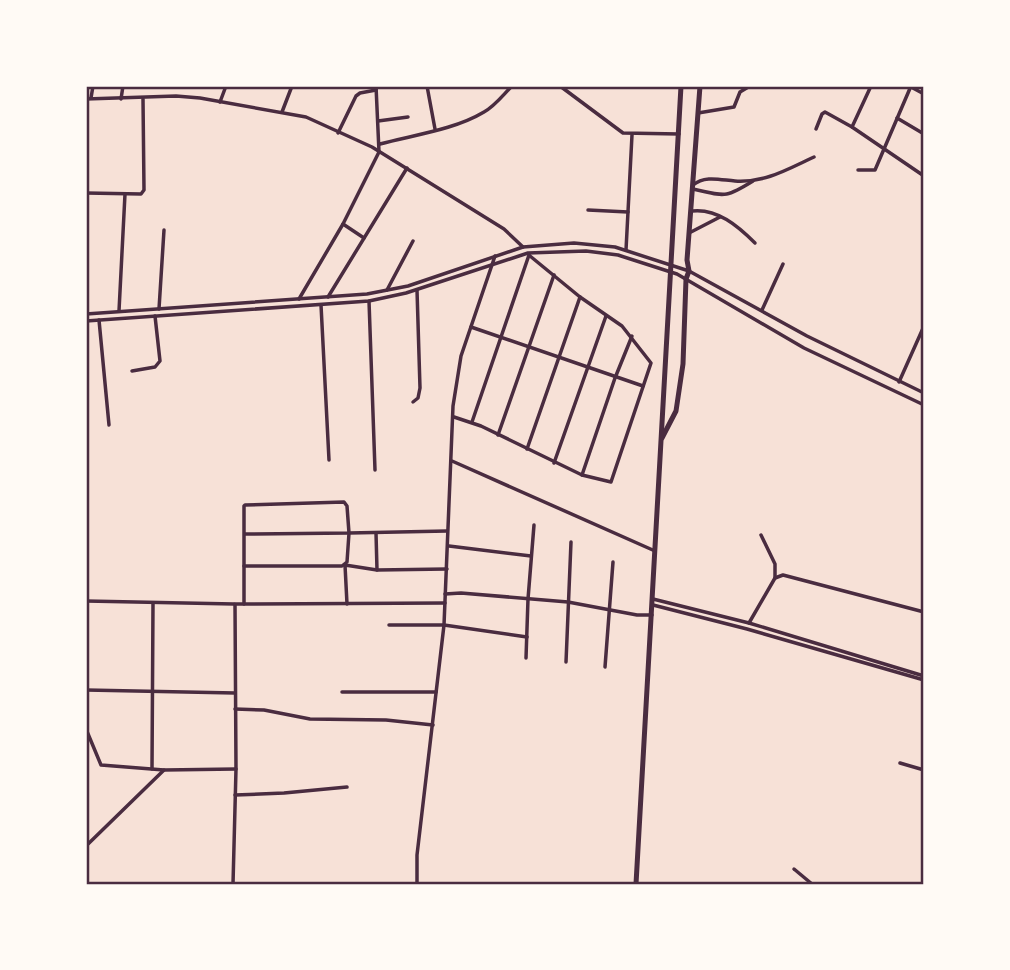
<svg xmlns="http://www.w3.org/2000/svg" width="1010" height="970" viewBox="0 0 1010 970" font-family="Ubuntu,sans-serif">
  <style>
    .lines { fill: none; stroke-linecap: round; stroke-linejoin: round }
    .minor { stroke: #4a2c40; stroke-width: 3.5 }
    .tertiary { stroke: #4a2c40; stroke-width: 3.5 }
    .primary { stroke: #4a2c40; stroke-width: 5 }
    .neatline { fill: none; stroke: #4a2c40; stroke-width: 2.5 }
  </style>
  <rect width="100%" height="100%" fill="#f7e1d7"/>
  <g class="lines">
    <g class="minor">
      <polyline points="427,86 435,129"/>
      <polyline points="560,86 623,133 679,134"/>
      <polyline points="911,87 924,94"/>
      <polyline points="91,98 93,86"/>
      <polyline points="86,99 176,96 200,98 306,117 372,147 504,229 523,247"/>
      <polyline points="121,99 123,86"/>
      <polyline points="220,102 226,86"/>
      <polyline points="282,112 292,86"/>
      <polyline points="698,113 734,107 740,92 750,86"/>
      <polyline points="897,118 924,134"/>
      <polyline points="378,121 408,117"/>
      <polyline points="852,127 871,86"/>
      <polyline points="816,129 822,114 825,112 852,127 924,176"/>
      <polyline points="338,133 356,96 360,93 376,90"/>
      <path d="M 380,144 C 413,135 454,130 484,112 C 495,106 503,95 512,86"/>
      <polyline points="858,170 875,170 911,86"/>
      <path d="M 693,185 C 705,175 721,180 735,181 C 765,183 788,169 814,157"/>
      <path d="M 693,189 C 725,196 724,199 753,181"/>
      <polyline points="86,193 141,194 144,190 143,99"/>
      <polyline points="588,210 628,212"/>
      <path d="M 692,211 C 717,208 738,226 755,243"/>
      <polyline points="343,224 364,238"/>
      <polyline points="691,232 720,217"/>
      <polyline points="626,250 632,135"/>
      <polyline points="387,290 413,241"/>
      <polyline points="328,297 407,168"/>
      <polyline points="299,299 343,224 379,152 376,86"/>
      <polyline points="369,301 375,470"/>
      <polyline points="321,305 329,460"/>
      <polyline points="159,309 164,230"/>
      <polyline points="762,310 783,264"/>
      <polyline points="119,311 125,194"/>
      <polyline points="99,320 109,425"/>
      <polyline points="471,327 643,386"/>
      <polyline points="132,371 155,367 160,361 155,316"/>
      <polyline points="899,382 924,326"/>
      <polyline points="413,402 418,398 420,388 417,290"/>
      <polyline points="454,417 481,426 582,475 611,482 651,363 622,326 580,297 530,256"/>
      <polyline points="472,422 529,255"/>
      <polyline points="498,435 554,275"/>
      <polyline points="527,449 580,297"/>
      <polyline points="452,461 655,551"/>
      <polyline points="554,463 606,316"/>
      <polyline points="582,475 615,378 632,336"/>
      <polyline points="376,533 377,570"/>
      <polyline points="449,546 531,556"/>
      <polyline points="244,566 342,566 347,562 349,533 447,531"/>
      <polyline points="775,578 783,575 924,612"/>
      <polyline points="445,594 461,593 568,602 637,615 652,615"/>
      <polyline points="653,599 749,623 924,676"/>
      <polyline points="86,601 234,604"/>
      <polyline points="244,604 244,506 245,505 344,502 347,506 349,533 245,534"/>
      <polyline points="347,604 345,565 377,570 447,569"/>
      <polyline points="653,605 747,629 924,680"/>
      <polyline points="749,623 775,578 775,564 761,535"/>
      <polyline points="389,625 444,625 527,637"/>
      <polyline points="526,658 528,599 534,525"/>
      <polyline points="566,662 571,542"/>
      <polyline points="605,667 613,562"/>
      <polyline points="86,690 235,693"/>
      <polyline points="342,692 436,692"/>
      <polyline points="235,709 264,710 310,719 386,720 433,725"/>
      <polyline points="86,729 101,765 164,770 236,769"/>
      <polyline points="900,763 924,770"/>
      <polyline points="152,769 153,604"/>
      <polyline points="235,795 284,793 347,787"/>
      <polyline points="86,846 164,770"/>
      <polyline points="794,869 812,884"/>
      <polyline points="233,884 236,769 235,604 445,603"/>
      <polyline points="417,884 417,855 444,625 453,406 461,356 495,256"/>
    </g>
    <g class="tertiary">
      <polyline points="86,314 367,294 408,286 523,247 574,243 615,247 689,271 807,336 924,393"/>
      <polyline points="86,321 369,301 406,293 528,253 586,251 618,255 677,274 804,348 924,405"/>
    </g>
    <g class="primary">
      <polyline points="662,438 676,411 683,364 686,279 689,271 687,260 700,86"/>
      <polyline points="636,884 681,86"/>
    </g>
  </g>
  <rect width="1010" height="970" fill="none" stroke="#fffaf5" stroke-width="175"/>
  <rect x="88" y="88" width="834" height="795" class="neatline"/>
</svg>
